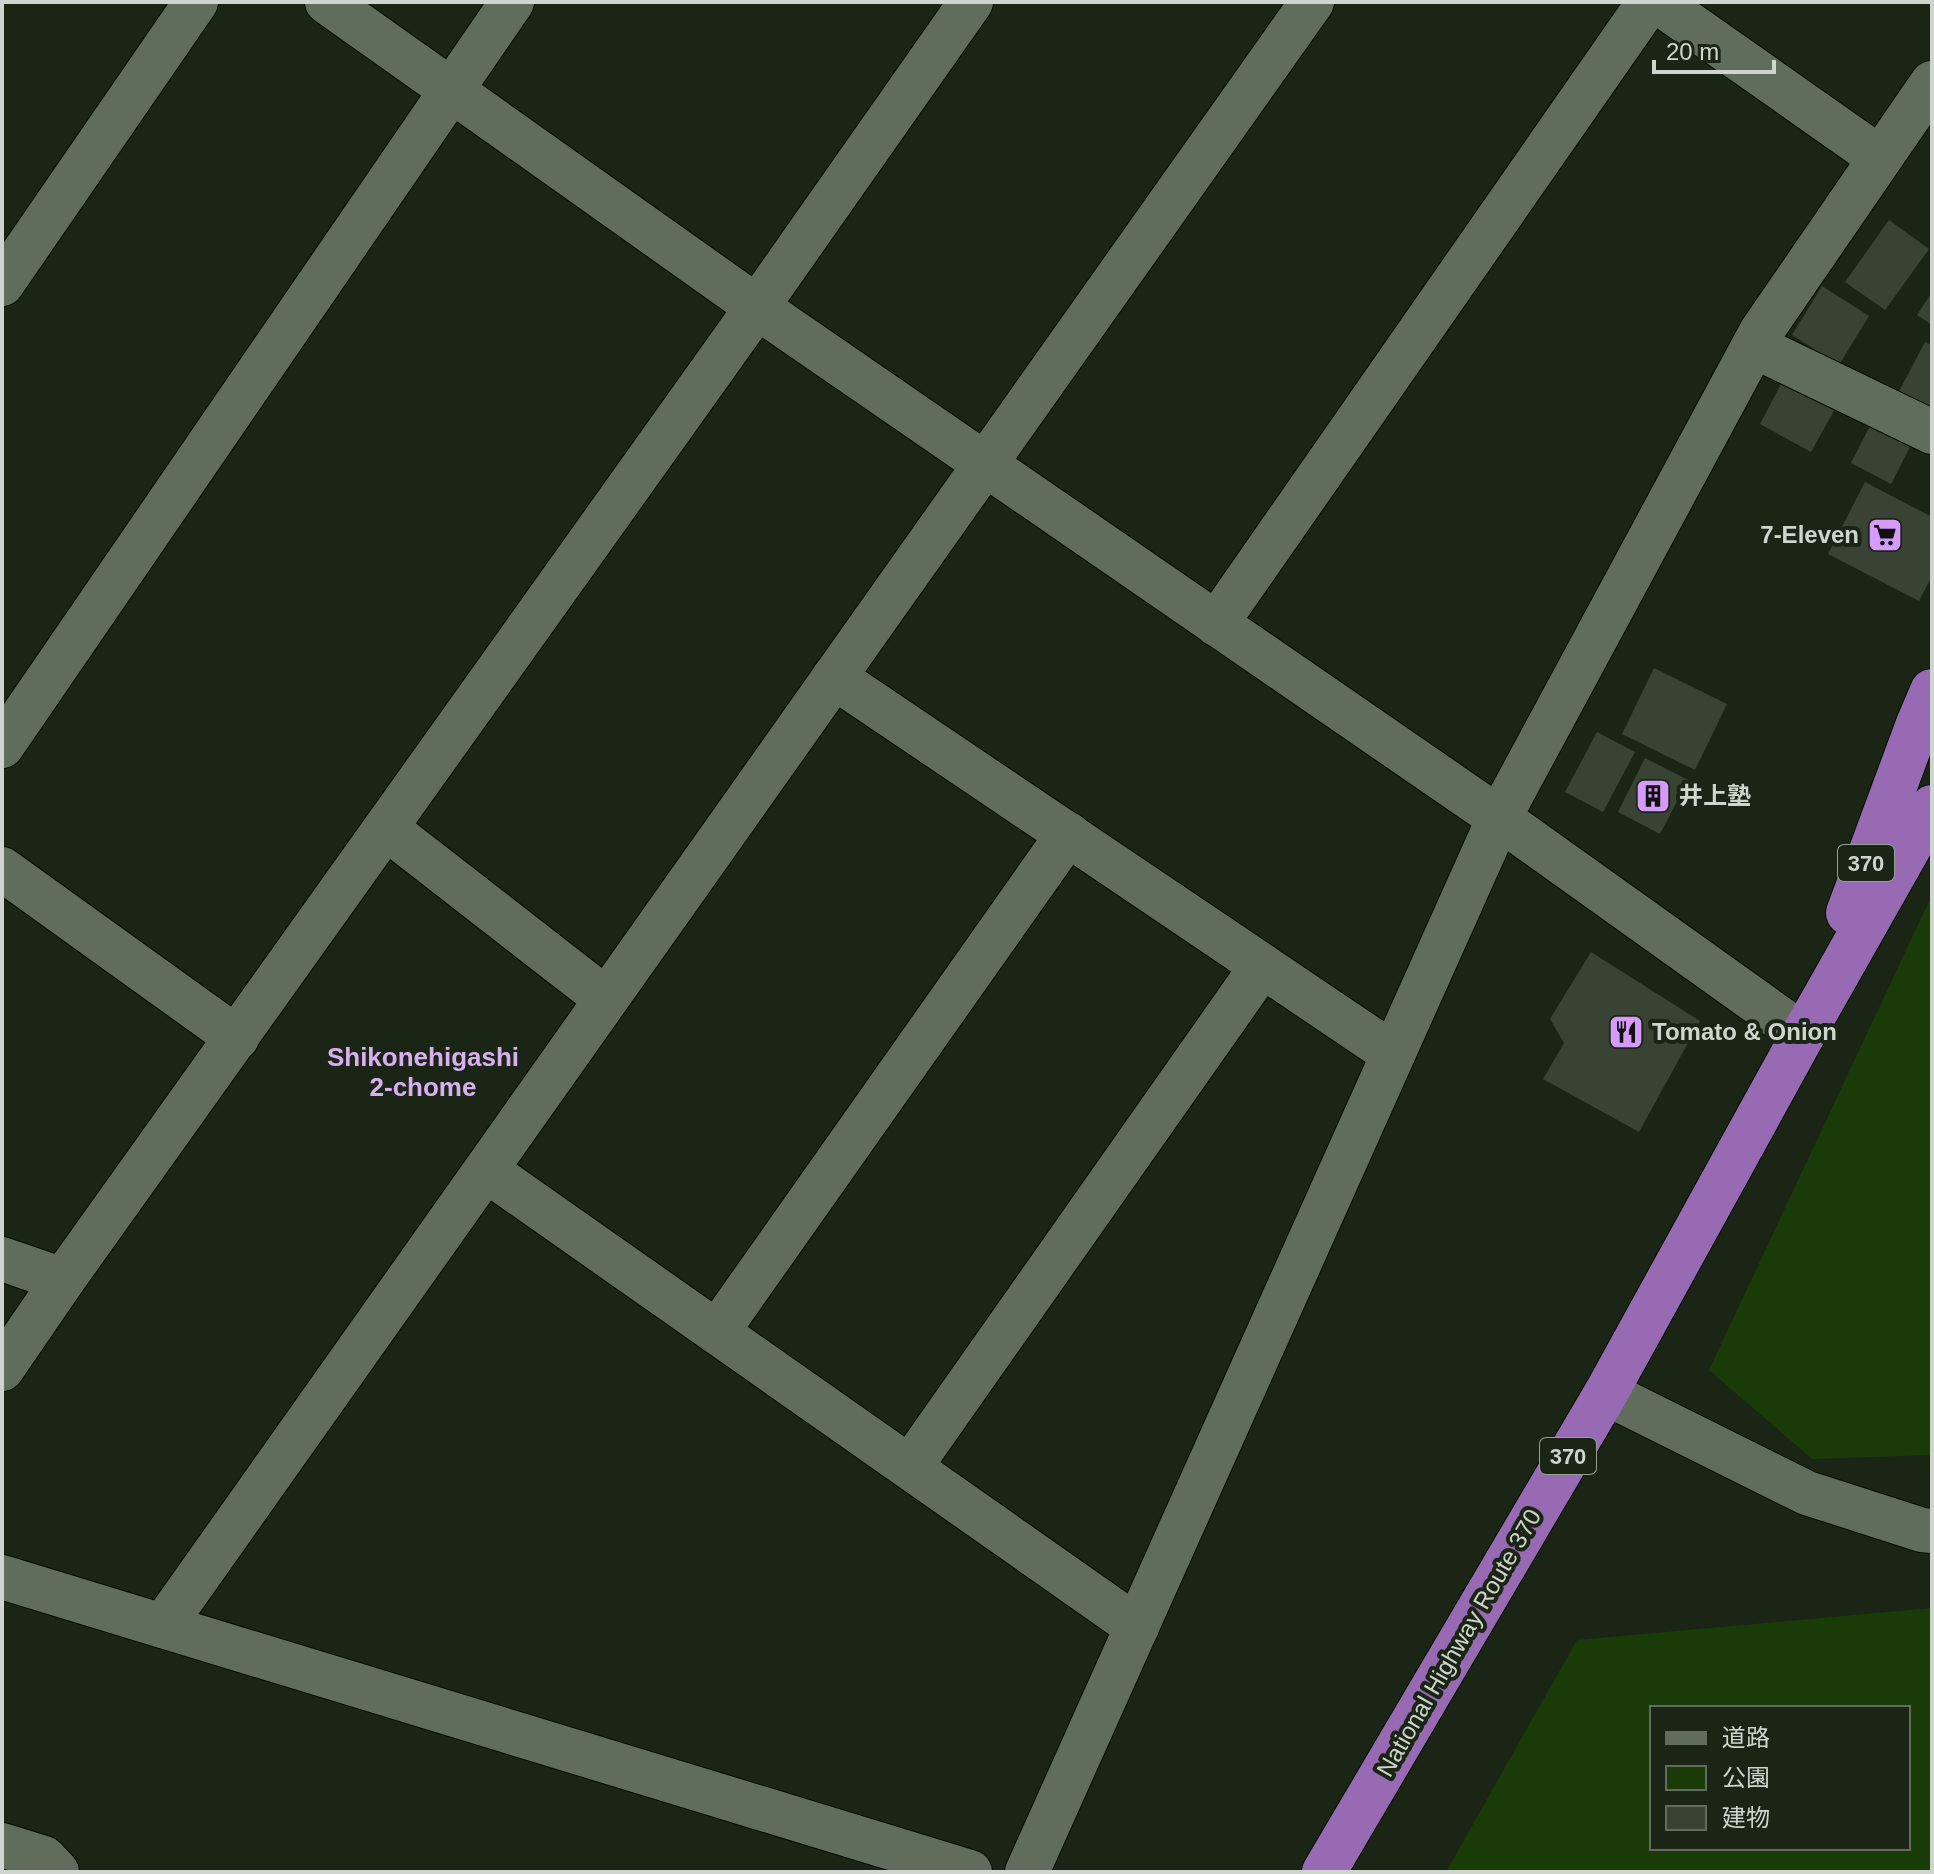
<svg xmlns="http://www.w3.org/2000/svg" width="1934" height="1874" viewBox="0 0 1934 1874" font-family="Arial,'Noto Sans JP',sans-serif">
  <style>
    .green { fill: #193b08; fill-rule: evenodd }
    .building { fill: #384334 }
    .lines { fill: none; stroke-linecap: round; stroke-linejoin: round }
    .minor-casing { stroke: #050e03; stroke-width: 46 }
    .tertiary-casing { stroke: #050e03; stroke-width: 46 }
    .trunk-casing { stroke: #050e03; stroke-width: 46 }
    .minor { stroke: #606d5c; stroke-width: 44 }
    .tertiary { stroke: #606d5c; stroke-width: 44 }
    .trunk { stroke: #996ab4; stroke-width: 44 }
    .labels { text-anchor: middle; stroke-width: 8; stroke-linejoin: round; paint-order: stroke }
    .shield { fill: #1a2516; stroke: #98a095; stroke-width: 2 }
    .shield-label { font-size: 22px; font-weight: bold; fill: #ced5cc }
    .poi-label { font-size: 24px; font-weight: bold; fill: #ced5cc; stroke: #1a2516; text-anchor: start }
    .street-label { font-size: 24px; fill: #ced5cc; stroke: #1a2516 }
    .neighbourhood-label { font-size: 26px; font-weight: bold; fill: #d8b0f2; stroke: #1a2516 }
  </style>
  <rect width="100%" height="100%" fill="#1a2516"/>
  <g class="green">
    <polygon points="1932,895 1932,1455 1812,1459 1709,1370"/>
    <path d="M 1932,1608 L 1932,1872 L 1446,1872 L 1577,1640 ZM 1652,1708 L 1908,1708 L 1908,1848 L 1652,1848 Z"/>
  </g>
  <g class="building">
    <polygon points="1889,220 1929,249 1885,310 1845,282"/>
    <polygon points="1822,286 1869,316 1839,365 1792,335"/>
    <polygon points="1932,292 1932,325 1917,315"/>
    <polygon points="1925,342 1932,345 1932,407 1929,414 1896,397"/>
    <polygon points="1788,371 1840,400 1811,452 1760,424"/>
    <polygon points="1870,426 1910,447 1891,484 1851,463"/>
    <polygon points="1865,482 1932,517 1932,576 1919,601 1828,554"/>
    <polygon points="1654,668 1727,704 1695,770 1622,734"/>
    <polygon points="1597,732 1635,752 1603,812 1565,792"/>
    <polygon points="1645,758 1688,780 1660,834 1618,812"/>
    <polygon points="1591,952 1700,1021 1639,1132 1543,1079 1564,1043 1550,1019"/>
  </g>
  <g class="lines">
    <g class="minor-casing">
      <g id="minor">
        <polyline points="1658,2 1880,158"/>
        <polyline points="2,284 196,2"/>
        <polyline points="1754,346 1932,432"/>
        <polyline points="1216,624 1649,2"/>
        <polyline points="834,677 1393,1054"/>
        <polyline points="2,746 512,2"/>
        <polyline points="386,828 606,999"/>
        <polyline points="2,869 237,1038"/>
        <polyline points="486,1170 1137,1627"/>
        <polyline points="2,1259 63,1280"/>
        <polyline points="717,1332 1068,834"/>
        <polyline points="910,1467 1262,966"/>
        <polyline points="163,1626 1312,2"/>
        <polyline points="2,1845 44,1858 57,1872"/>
        <polyline points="1027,1872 1499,818 1761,332 1932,83"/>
      </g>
    </g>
    <g class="tertiary-casing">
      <g id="tertiary">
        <polyline points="327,2 757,307 1499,818 1803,1035"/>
        <polyline points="2,1369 63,1280 757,307 971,2"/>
        <polyline points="1606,1393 1807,1493 1922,1530 1932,1531"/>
        <polyline points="2,1577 970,1872"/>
      </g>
    </g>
    <g class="trunk-casing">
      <g id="trunk">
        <polyline points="1848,913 1918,724 1932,691"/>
        <polyline points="1324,1872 1606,1393 1803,1035 1932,807"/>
      </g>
    </g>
    <use href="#minor" class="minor"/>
    <use href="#tertiary" class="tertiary"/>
    <use href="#trunk" class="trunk"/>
  </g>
  <defs>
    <g id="supermarket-square" transform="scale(1.8)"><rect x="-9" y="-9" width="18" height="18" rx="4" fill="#d69bfa" stroke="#1a2516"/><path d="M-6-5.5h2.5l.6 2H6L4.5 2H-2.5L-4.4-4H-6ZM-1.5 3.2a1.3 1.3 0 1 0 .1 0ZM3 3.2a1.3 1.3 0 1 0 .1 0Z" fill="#111"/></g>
    <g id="building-square" transform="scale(1.8)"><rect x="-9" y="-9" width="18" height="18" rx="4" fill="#d69bfa" stroke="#1a2516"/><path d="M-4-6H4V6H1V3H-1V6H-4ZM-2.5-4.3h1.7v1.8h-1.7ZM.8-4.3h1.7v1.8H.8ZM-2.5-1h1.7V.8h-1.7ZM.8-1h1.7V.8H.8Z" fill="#111"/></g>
    <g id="restaurant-square" transform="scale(1.8)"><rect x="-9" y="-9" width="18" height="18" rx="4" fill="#d69bfa" stroke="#1a2516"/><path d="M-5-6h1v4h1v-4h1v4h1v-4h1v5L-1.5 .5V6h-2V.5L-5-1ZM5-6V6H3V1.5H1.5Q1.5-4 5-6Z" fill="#111"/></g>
  </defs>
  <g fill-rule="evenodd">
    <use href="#supermarket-square" x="1885" y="535"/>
    <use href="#building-square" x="1653" y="796"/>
    <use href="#restaurant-square" x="1626" y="1032"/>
  </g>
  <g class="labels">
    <g class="shield">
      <rect x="1838" y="845" width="56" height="36" rx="6"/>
      <rect x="1540" y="1438" width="56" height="36" rx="6"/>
    </g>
    <g class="shield-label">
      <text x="1866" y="871">370</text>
      <text x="1568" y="1464">370</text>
    </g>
    <g class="poi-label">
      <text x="1859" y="543" text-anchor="end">7-Eleven</text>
      <text x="1679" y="804">井上塾</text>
      <text x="1652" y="1040">Tomato &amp; Onion</text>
    </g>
    <g class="street-label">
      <text transform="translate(1459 1643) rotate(-60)" y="8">National Highway Route 370</text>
    </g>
    <g class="neighbourhood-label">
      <text x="423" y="1066">Shikonehigashi<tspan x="423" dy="30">2-chome</tspan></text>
    </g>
  </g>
  <rect width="1934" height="1874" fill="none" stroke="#ced5cc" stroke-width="8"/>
  <rect x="1650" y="1706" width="260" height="144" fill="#1a2516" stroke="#626b5f" stroke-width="2"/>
  <rect x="1666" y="1732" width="40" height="12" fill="#606d5c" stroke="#626b5f" stroke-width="2"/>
  <text x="1722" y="1746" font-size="24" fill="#ced5cc">道路</text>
  <rect x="1666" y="1766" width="40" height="24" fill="#193b08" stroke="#626b5f" stroke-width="2"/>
  <text x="1722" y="1786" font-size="24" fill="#ced5cc">公園</text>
  <rect x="1666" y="1806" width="40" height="24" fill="#384334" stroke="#626b5f" stroke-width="2"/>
  <text x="1722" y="1826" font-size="24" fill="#ced5cc">建物</text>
  <path d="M1654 60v12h120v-12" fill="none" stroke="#ced5cc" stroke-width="4"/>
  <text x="1666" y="60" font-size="24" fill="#ced5cc" stroke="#1a2516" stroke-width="6" paint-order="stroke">20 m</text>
</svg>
